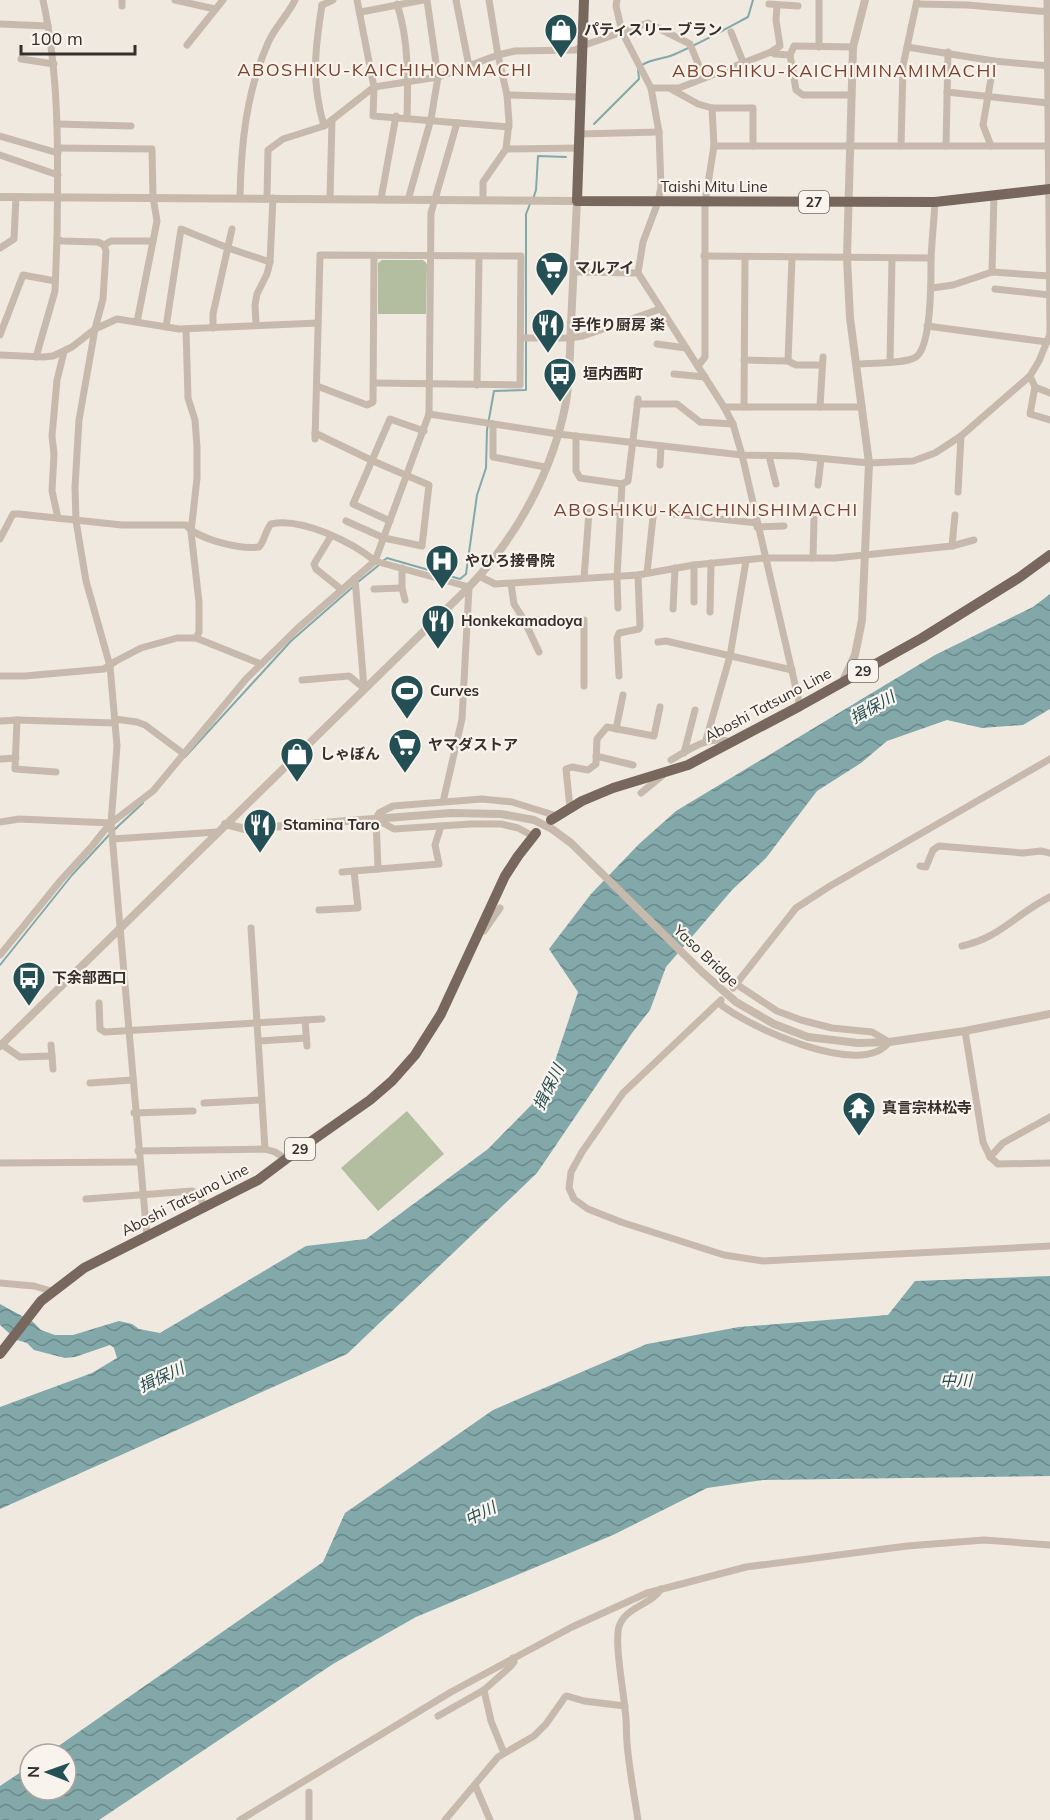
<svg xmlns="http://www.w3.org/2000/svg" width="1050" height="1820" viewBox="0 0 1050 1820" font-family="Mulish,'Noto Sans JP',sans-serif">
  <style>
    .park { fill: #b3bea1 }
    .water { fill: url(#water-waves) }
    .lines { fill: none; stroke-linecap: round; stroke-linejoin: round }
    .stream { stroke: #82a8aa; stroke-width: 2 }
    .minor { stroke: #c7baad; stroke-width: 7 }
    .tertiary { stroke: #c7baad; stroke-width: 8 }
    .primary { stroke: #77675d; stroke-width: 10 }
    .labels { text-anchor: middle; stroke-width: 4.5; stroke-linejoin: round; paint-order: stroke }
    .shield { fill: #f8f3ec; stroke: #706a65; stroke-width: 1.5 }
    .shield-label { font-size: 14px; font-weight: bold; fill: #362f2b }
    .poi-label { font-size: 15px; font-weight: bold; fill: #362f2b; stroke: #f8f3ec; text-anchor: start }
    .street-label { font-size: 15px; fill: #362f2b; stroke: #f8f3ec }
    .water-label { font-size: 16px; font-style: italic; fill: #244f54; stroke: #f8f3ec }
    .quarter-label { font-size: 18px; letter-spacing: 1.5px; fill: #7d422c; stroke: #f8f3ec }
  </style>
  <defs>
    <pattern id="water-waves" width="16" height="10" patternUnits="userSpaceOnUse" patternTransform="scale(1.5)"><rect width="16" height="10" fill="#82a8aa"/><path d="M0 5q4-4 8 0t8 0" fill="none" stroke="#6b898b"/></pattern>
  </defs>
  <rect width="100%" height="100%" fill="#f0e9e0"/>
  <g class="park">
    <polygon points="382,260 423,260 427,264 426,314 378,314 378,263"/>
    <polygon points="407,1111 444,1154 378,1211 341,1168"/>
  </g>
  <g class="water">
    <polygon points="1050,594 1050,709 1023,725 982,728 947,720 887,741 861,763 817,791 766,858 732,890 666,967 650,1010 632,1033 537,1173 347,1354 0,1509 0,1407 92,1373 117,1358 114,1348 110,1345 75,1357 65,1358 34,1350 27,1343 17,1340 0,1325 0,1304 33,1322 41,1330 55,1335 73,1335 119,1321 132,1324 139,1329 160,1333 306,1246 366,1239 488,1149 545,1091 578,992 549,949 591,894 639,844 676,811 935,655 1033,607"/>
    <polygon points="1050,1276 1050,1476 763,1480 707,1488 613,1535 416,1617 333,1664 99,1820 0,1820 0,1786 30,1766 30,1790 66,1790 66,1754 47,1754 323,1562 345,1513 493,1410 647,1344 739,1327 888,1315 915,1281"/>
  </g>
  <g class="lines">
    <g class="stream">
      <path d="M 642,65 C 651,59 663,59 673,55 C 699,44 724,30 748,17 L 753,0"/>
      <polyline points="594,124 639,79 638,68"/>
      <polyline points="533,199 536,190 538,156 566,157"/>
      <polyline points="383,561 387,558 460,579 466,574 477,495 486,468 487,430 494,391 526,390 526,214 530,204"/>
      <polyline points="358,582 379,565"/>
      <polyline points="185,757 291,641 354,586"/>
      <polyline points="114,830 143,803"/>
      <polyline points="0,965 72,875 110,834"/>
    </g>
    <g class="minor">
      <path d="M 43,0 C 60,78 58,159 57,239 L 62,241 L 98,242 L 104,245 L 106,251 L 103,299 L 95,329 L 79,420 L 75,487 L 76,521 L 86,581 L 110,666 L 117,746 L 111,823 L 147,1237"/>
      <polyline points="122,0 122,6"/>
      <polyline points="175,0 215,9"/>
      <polyline points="357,0 374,87 373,116 509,127"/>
      <polyline points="456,0 469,66"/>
      <polyline points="617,0 616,6 622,32 651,88 659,132 661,187 658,202 643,242 638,273 724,407 733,424 742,455 800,706"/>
      <polyline points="819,0 819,47"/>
      <polyline points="1047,0 1050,334"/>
      <path d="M 397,4 C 409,40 408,80 407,117"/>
      <polyline points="769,4 798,6"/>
      <polyline points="918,4 967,5 1050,12"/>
      <path d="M 322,5 C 315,49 311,82 324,126"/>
      <polyline points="322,5 333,0"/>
      <polyline points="361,12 423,0"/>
      <polyline points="0,24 48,26"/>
      <polyline points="731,32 743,62"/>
      <polyline points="187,45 223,0"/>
      <polyline points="907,47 994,61 1050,66"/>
      <polyline points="771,52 780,46 776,20 777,5"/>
      <polyline points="21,59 54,64"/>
      <polyline points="651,88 679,88 771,52 775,54 790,55"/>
      <polyline points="671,89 698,104 712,108"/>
      <polyline points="947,92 1048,103"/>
      <polyline points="507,95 581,97"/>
      <polyline points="852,95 803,95 796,90 790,55 794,46 853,47"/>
      <polyline points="57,124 131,126"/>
      <polyline points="579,134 659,132"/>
      <polyline points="0,136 58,153"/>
      <polyline points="714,146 712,108 753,108 753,146"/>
      <polyline points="901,146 903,66 917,0"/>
      <polyline points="946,146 948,52"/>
      <polyline points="991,146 983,125 994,61"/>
      <polyline points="58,148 152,149 153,197 157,221 137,322"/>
      <polyline points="506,149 579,148"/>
      <polyline points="0,155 58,175"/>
      <path d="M 240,198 C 241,144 246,93 268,43 C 274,28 288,15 295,0"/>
      <polyline points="267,198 268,150 283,139 324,126 374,87 438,77 498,55 515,51 576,50 582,46 648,23 690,44 704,78"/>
      <polyline points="330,198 332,120"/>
      <polyline points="381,199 396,116"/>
      <polyline points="408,200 431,119 438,77 427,0"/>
      <polyline points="483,200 483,182 506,149 509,122 507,95 498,55 489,0"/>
      <polyline points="104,245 111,241 153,241"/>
      <polyline points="0,248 14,239 16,197"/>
      <polyline points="704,256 931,258"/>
      <polyline points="574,272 638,273"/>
      <polyline points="992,272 994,195"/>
      <polyline points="932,288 953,285 992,272 1049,276"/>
      <polyline points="995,289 1050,295"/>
      <polyline points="256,324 255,305 257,294 267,274 270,262 273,198"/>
      <polyline points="927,326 1047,342"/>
      <polyline points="166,327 181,229 228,248 270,262"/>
      <polyline points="213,328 213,314 232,229"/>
      <polyline points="186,329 188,398 195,420 197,447 197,478 191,532 199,602 199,632 196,638"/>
      <polyline points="0,335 23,275 55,281"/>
      <polyline points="521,338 570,338 583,336 660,309"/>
      <polyline points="657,344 686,348"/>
      <polyline points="0,355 44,357 53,356 72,347 95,329 117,319 179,329 318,323"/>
      <polyline points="36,357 55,291 57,239"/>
      <polyline points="744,360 788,361 796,365 822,365"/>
      <polyline points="788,361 792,258"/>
      <polyline points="890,361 892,259"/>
      <path d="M 856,364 C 870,363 905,364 916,357 C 932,345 931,278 931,258 C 932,239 934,221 935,202"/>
      <polyline points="698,366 705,357 705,202 714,146 1049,146"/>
      <polyline points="674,374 705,377"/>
      <polyline points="1030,376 1035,387 1050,393"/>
      <polyline points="477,385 479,256"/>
      <polyline points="317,386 367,405 373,402 374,256"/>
      <polyline points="1035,387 1030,414 1050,420"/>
      <polyline points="637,404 677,404 700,422 733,424"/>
      <polyline points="724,407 862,407"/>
      <polyline points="744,407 745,257"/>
      <polyline points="820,407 823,357"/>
      <polyline points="429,414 558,434 742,455 797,456 869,463 913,461 935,453 961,436 1030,376 1039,361 1050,334"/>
      <polyline points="493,424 493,457 545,467"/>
      <polyline points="315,433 373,461 429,485 422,546 384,538 346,521"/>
      <polyline points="576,436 576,471 580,478 622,484"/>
      <polyline points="315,439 320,255 521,256 520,385 374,383"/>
      <polyline points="769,456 776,484"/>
      <polyline points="660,465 661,446"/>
      <polyline points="818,485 821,459"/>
      <polyline points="958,492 961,436"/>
      <polyline points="674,514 757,523"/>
      <polyline points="58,518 52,491 54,454 52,436 57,380 64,352"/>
      <polyline points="390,521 353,504 390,419 424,431"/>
      <polyline points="757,527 784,526"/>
      <polyline points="331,536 314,564 316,569 342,590"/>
      <path d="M 0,539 L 13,514 L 19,514 L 122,525 L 186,525 C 197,539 241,550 259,547 C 265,540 265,531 271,524 C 301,517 352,542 375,561 L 469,587 L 462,719 L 443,802"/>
      <polyline points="952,546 955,515"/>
      <polyline points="813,558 814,519"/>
      <polyline points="402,568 402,588 405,600"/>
      <polyline points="647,573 654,508"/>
      <polyline points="479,576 495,584 638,575 694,565 765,558 835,558 952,546 974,540"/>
      <polyline points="355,578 364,688"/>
      <polyline points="584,578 589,512 620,512"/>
      <polyline points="511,584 514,604 524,620 539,652"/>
      <polyline points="374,589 402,588"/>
      <polyline points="694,602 694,565"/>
      <polyline points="618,608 617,577 622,484 628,481 638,399"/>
      <polyline points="673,609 675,568"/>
      <polyline points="710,612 711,563"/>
      <polyline points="524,620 584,620 584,686"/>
      <polyline points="658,642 666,641 792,670"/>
      <polyline points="0,676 25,676 104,669 116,661 141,648 177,638 196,638 261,664"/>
      <polyline points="619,676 617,638 619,633 639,629 640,626 638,575"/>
      <polyline points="302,680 349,676 364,688"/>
      <polyline points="115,719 137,722 145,725 184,754"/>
      <polyline points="17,720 15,769 56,772"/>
      <polyline points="0,721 17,720 115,723"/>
      <polyline points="616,729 623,695"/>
      <polyline points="706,740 730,656 746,561"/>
      <polyline points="684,753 695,710"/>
      <polyline points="596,756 633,765"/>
      <polyline points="0,759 16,758"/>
      <path d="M 671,760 C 692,748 708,735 732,742"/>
      <polyline points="641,793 663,775"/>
      <polyline points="570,808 566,769 572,767 588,770 596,764 597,739 607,727 654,736 660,707"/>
      <polyline points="376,819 394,829 471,824 501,824 518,828 533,836"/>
      <polyline points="0,822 19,819 111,823"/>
      <polyline points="113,839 217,832"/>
      <polyline points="920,866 926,867 933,850 939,846 1023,853 1041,851 1050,853"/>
      <polyline points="378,869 376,819 379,813 393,806 482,799 512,802 557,816"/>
      <polyline points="342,872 439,864 435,845 441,826"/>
      <polyline points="319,910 358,908 354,871"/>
      <polyline points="251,928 265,1149"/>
      <polyline points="484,931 500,908"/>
      <path d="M 962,946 C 1000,938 1017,913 1050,897"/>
      <polyline points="0,955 61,880 92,846 104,831 111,823 153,791 246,679 298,628 375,561 429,414 431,213 457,123"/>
      <polyline points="733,988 796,908 830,886 1050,759"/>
      <polyline points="721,1000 623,1093 582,1152 571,1172 569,1188 574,1199 588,1209 621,1222 724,1255 763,1261 1050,1246"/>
      <polyline points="99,1003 100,1029 105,1032 322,1019"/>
      <path d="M 719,1003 C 746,1026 862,1080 889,1042 L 872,1032 L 832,1028 L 801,1020 L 777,1011 L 736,984"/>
      <polyline points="305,1020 307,1046"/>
      <polyline points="965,1031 983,1142 990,1157 998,1164 1050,1163"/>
      <polyline points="259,1041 306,1038"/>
      <polyline points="1,1044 20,1057 52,1056"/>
      <polyline points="51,1045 53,1069"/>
      <polyline points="90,1083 132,1080"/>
      <polyline points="204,1103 261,1100"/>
      <polyline points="134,1113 193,1111"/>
      <polyline points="138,1151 265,1149 275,1152 286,1159"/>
      <polyline points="990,1157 1003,1143 1050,1117"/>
      <polyline points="0,1163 139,1162"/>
      <polyline points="86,1199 192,1191 200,1195 204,1209"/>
      <polyline points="0,1283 34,1286 51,1291"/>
      <polyline points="484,1690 491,1721 504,1753"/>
      <polyline points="438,1716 484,1690 511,1666 514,1662 513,1658"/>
      <polyline points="475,1785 490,1820"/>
      <polyline points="309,1792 309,1820"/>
      <polyline points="240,1820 451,1692 572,1627 647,1593 746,1567 907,1546 984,1540 1050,1545"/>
      <polyline points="445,1820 498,1757 534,1736 546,1724 565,1697 567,1696 584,1701 625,1706"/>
      <path d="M 638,1820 C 634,1794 629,1768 627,1743 C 626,1732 627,1721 625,1710 C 624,1693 613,1638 620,1624 C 627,1607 652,1604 661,1589"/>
    </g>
    <g class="tertiary">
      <path d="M 0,197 L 577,201 C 575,242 573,283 571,324 C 570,350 570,376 566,402 C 553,471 517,537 469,587 L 0,1046"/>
      <polyline points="842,683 855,655 862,620 869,463 850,318 847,258 853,47 865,0"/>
      <polyline points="225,824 245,829 451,813 501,814 534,820 552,829 571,843 702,972 736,1002 774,1024 808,1037 858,1043 889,1042 965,1031 1050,1014"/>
    </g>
    <g class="primary">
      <polyline points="584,0 577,201 935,202 1050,189"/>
      <polyline points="551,820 582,801 613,788 688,765 800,706 922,638 1020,577 1050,555"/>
      <polyline points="0,1354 41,1301 84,1268 258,1180 286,1159 370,1100 392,1081 415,1055 441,1014 505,876 518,856 536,833"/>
    </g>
  </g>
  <defs>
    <g id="shop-pin" transform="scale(1.725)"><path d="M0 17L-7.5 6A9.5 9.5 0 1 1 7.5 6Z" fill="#244f54" stroke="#f8f3ec"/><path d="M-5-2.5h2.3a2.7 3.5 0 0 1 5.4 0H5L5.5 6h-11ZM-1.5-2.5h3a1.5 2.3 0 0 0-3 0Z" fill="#fff"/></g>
    <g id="supermarket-pin" transform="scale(1.725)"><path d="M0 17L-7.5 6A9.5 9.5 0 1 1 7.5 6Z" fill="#244f54" stroke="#f8f3ec"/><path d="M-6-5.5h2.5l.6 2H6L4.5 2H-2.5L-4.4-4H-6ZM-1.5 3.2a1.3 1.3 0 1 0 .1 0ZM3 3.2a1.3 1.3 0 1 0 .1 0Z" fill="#fff"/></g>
    <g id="restaurant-pin" transform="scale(1.725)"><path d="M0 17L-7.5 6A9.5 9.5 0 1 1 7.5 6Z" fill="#244f54" stroke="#f8f3ec"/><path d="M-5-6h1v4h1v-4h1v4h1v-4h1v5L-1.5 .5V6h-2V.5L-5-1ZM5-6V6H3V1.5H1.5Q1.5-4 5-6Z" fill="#fff"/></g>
    <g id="bus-pin" transform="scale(1.725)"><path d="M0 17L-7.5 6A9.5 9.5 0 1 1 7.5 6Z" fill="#244f54" stroke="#f8f3ec"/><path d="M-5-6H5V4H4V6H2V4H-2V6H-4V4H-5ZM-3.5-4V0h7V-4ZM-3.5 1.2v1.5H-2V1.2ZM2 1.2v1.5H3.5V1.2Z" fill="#fff"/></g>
    <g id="hospital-pin" transform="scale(1.725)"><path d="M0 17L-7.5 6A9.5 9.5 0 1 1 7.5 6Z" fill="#244f54" stroke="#f8f3ec"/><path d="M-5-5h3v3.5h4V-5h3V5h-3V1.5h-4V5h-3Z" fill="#fff"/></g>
    <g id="stadium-pin" transform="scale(1.725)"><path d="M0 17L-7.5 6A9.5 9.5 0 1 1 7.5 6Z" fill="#244f54" stroke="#f8f3ec"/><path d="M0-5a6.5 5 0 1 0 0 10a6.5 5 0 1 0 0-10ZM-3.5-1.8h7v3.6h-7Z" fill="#fff"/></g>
    <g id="temple-pin" transform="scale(1.725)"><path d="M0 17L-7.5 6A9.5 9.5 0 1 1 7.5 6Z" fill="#244f54" stroke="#f8f3ec"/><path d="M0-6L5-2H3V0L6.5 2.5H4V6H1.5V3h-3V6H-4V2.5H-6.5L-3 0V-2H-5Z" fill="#fff"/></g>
  </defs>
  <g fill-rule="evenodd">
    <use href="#shop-pin" x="561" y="30"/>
    <use href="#supermarket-pin" x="552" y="268"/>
    <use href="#restaurant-pin" x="548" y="325"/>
    <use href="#bus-pin" x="560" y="374"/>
    <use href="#hospital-pin" x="442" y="561"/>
    <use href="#restaurant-pin" x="438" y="621"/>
    <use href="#stadium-pin" x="407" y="691"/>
    <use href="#supermarket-pin" x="405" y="745"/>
    <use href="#shop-pin" x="297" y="754"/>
    <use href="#restaurant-pin" x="260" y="825"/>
    <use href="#bus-pin" x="29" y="978"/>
    <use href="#temple-pin" x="859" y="1108"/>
  </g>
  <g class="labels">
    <g class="shield">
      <rect x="799" y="191" width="30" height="22" rx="4.5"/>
      <rect x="848" y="660" width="30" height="22" rx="4.5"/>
      <rect x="285" y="1138" width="30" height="22" rx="4.5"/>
    </g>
    <g class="shield-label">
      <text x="814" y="207">27</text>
      <text x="863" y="676">29</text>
      <text x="300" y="1154">29</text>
    </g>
    <g class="poi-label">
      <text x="584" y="35">パティスリー ブラン</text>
      <text x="575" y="273">マルアイ</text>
      <text x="571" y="330">手作り厨房 楽</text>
      <text x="583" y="379">垣内西町</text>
      <text x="465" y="566">やひろ接骨院</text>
      <text x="461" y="626">Honkekamadoya</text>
      <text x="430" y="696">Curves</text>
      <text x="428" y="750">ヤマダストア</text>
      <text x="320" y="759">しゃぼん</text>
      <text x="283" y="830">Stamina Taro</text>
      <text x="52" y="983">下余部西口</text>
      <text x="882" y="1113">真言宗林松寺</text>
    </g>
    <g class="street-label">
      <text x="714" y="192">Taishi Mitu Line</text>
      <text transform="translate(768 705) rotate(-28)" y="5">Aboshi Tatsuno Line</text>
      <text transform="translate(706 956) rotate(43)" y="5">Yaso Bridge</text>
      <text transform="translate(185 1200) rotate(-27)" y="5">Aboshi Tatsuno Line</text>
    </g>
    <g class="water-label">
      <text transform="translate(872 707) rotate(-29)" y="6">揖保川</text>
      <text transform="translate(548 1087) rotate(-64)" y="6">揖保川</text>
      <text transform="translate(161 1377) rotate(-25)" y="6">揖保川</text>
      <text x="956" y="1386">中川</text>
      <text transform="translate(480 1513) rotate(-26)" y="6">中川</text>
    </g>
    <g class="quarter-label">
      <text x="385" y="76">ABOSHIKU-KAICHIHONMACHI</text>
      <text x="835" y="77">ABOSHIKU-KAICHIMINAMIMACHI</text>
      <text x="706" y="516">ABOSHIKU-KAICHINISHIMACHI</text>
    </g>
  </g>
  <g transform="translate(48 1772) rotate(271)"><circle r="28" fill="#f8f3ec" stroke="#aaa59f" stroke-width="1.5"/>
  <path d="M0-4.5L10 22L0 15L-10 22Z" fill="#244f54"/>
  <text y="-9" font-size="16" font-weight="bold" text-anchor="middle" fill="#362f2b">N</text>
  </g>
  <path d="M21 45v9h114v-9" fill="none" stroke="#362f2b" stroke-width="3"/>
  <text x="30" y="45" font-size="18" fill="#362f2b" stroke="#f8f3ec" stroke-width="4.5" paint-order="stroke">100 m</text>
</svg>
